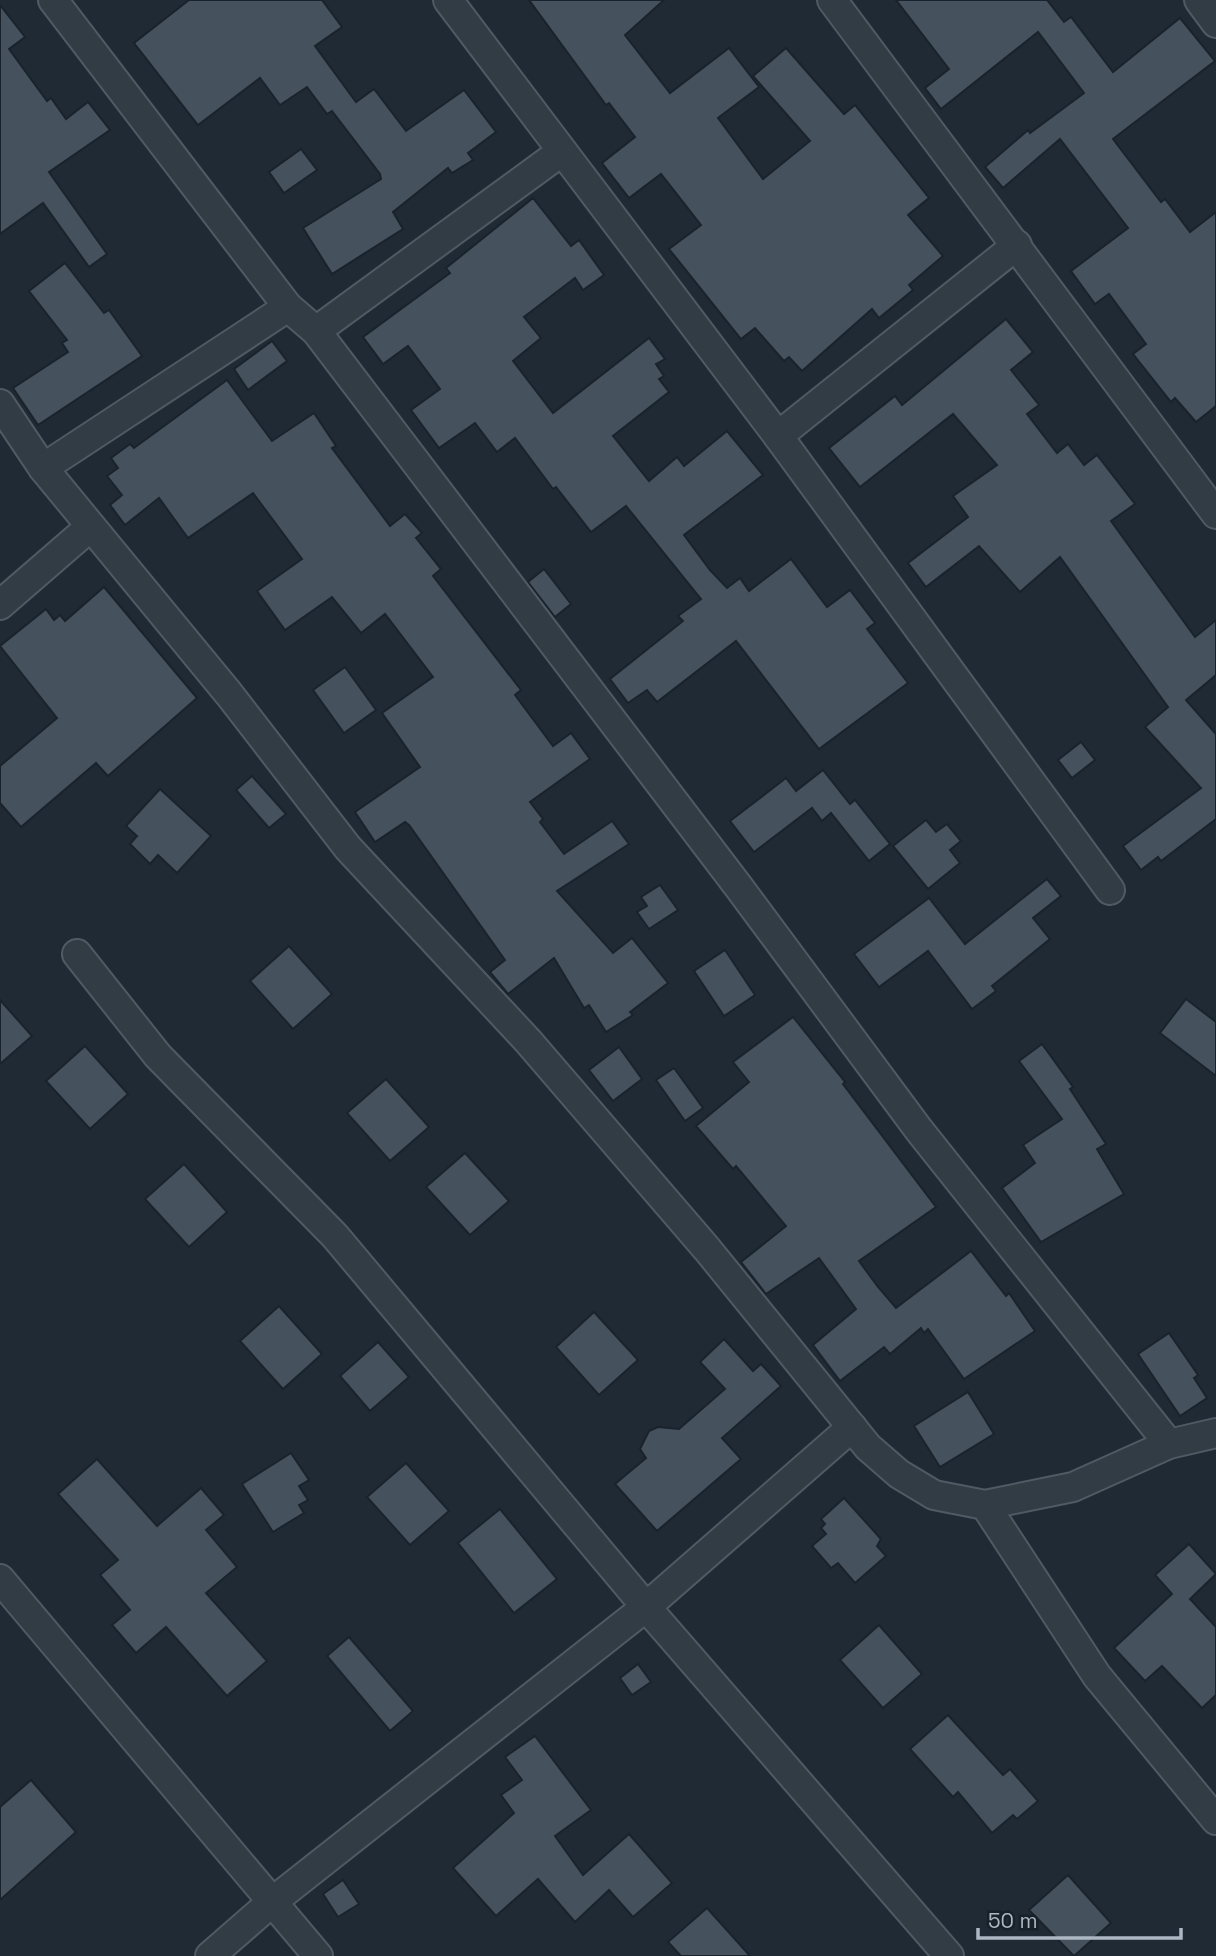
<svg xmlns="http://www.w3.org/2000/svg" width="1216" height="1956" viewBox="0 0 1216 1956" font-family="'Space Grotesk',sans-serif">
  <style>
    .building { fill: #45525e; stroke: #1a232c; stroke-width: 2 }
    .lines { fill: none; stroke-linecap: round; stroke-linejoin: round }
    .minor-casing { stroke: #505a64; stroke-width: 32 }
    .minor { stroke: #323c45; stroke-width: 28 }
  </style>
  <rect width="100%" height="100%" fill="#1f2a34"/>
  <g class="building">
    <polygon points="189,0 322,0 342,27 315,46 356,102 374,89 406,131 464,90 496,132 468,153 473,160 452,173 448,168 393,212 403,229 332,274 303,228 381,179 380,174 332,111 327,114 307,87 280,105 260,78 198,125 134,43"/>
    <polygon points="529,0 664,0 625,35 670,93 729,48 759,87 718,118 763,179 810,141 753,76 786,48 844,114 855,105 929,198 908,215 943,256 909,285 913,290 879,318 872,309 802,371 789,357 784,361 755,328 741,339 669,249 701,225 661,174 629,198 602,163 635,137 609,103 606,105"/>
    <polygon points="896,0 1047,0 1064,22 1071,17 1113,72 1180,18 1215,61 1113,139 1161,202 1165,199 1190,232 1216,212 1216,406 1196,422 1175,398 1171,402 1133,354 1146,344 1109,294 1095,304 1071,271 1128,228 1060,139 1003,188 985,167 1028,130 1030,133 1084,93 1038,32 941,109 925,88 949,69"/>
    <polygon points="0,5 25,37 9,49 47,101 51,98 66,119 88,102 110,130 49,172 107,254 89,267 43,203 0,234"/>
    <polygon points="301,149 317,170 284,193 269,172"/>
    <polygon points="533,198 571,246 579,240 604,275 583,290 575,278 524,317 541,338 513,361 553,413 649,338 665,359 656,364 664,376 659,379 669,392 613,436 649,481 677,457 684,466 727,431 763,475 684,535 710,570 727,588 740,578 749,591 791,559 827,607 850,590 875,623 867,629 908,683 819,749 736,641 657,702 647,690 628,703 610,679 683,621 678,616 701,599 626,506 591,532 556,487 553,489 515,438 497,452 475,423 439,448 411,410 440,389 408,346 383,364 363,337 450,273 446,268"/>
    <polygon points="65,263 104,313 109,310 142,356 38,425 13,388 68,352 62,343 67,340 29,291"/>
    <polygon points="1006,319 1033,352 1011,370 1039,405 1027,414 1057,453 1068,444 1084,465 1097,455 1135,504 1111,521 1195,637 1216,620 1216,675 1186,700 1216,734 1216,819 1161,861 1158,857 1141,870 1123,846 1201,788 1145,727 1168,707 1060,557 1020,592 979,546 926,587 908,563 968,517 953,496 997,465 953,414 860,487 829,448 895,396 902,405"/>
    <polygon points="272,341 287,361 248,390 234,369"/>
    <polygon points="227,380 272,441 314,413 336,446 332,448 390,526 405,514 422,533 416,538 441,569 433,576 521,690 515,695 553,746 571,733 590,759 530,802 543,819 540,822 564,854 612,821 629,844 557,891 613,953 632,938 668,983 630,1012 633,1015 606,1032 589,1005 584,1008 554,958 508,994 490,972 505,960 409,825 405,822 375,842 355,812 420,767 382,713 433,677 385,614 361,633 332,597 285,630 257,591 302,559 253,493 188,538 159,498 125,525 110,505 122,495 107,476 118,468 111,458 130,444 134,448"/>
    <polygon points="544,569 571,604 555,617 528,582"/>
    <polygon points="104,587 197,698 108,776 96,763 21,827 0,803 0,766 57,718 0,646 46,609 54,620 60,615 65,621"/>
    <polygon points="345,667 376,710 344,733 313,690"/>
    <polygon points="1081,742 1095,760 1072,778 1058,760"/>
    <polygon points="823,770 850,804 855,800 890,844 869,861 831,813 822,821 812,808 754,852 730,821 786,778 796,791"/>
    <polygon points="252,776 286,814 269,828 236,790"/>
    <polygon points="160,789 211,836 177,873 158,855 150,864 130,844 137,836 126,826"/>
    <polygon points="926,820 936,832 947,824 961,841 950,850 960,863 928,889 893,846"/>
    <polygon points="1047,879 1061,896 1033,918 1050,939 992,986 996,991 972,1009 928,951 879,987 854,954 929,898 965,944"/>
    <polygon points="660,885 678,910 649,929 637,912 647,906 641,897"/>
    <polygon points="289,946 332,994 293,1029 250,981"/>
    <polygon points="725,950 755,995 724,1016 694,971"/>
    <polygon points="1186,999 1216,1022 1216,1076 1160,1033"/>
    <polygon points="0,1000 32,1036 0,1064"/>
    <polygon points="793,1017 845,1082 843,1084 936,1207 859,1261 878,1287 896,1308 971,1251 1006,1296 1009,1293 1035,1331 964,1379 928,1329 924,1333 921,1328 890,1354 884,1347 840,1381 813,1345 856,1309 819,1258 766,1294 741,1262 786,1226 736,1166 733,1169 696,1126 749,1082 733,1062"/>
    <polygon points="1042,1044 1073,1087 1070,1089 1106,1144 1097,1149 1124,1194 1041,1242 1002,1188 1035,1163 1023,1145 1062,1119 1019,1061"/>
    <polygon points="85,1046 128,1094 90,1129 46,1081"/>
    <polygon points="619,1047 642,1079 613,1101 589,1070"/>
    <polygon points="674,1068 703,1108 685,1121 656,1080"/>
    <polygon points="386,1079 429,1127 390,1161 347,1113"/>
    <polygon points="465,1153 509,1201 470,1235 426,1187"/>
    <polygon points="184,1164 227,1212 189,1247 145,1199"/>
    <polygon points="279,1306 322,1354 283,1389 240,1341"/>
    <polygon points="594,1312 638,1360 599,1395 556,1347"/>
    <polygon points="1169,1333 1198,1375 1194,1378 1207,1398 1180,1416 1138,1354"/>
    <polygon points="724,1339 753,1371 761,1364 781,1386 722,1438 741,1459 657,1531 615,1484 646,1458 640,1449 649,1431 658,1427 679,1429 725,1389 700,1362"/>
    <polygon points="378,1342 409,1377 370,1411 340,1376"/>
    <polygon points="968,1392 994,1434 940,1467 914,1426"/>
    <polygon points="291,1453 309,1480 299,1486 308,1500 299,1505 304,1513 273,1532 242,1484"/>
    <polygon points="97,1459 157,1526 201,1488 224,1515 206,1530 237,1567 206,1593 267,1661 227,1696 166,1627 136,1653 112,1625 130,1610 100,1575 118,1560 58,1494"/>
    <polygon points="406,1463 449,1511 410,1545 367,1497"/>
    <polygon points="844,1498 881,1539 877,1546 886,1556 855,1583 838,1563 831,1568 812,1546 826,1534 821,1528 825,1524 821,1519"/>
    <polygon points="500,1509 557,1579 514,1613 458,1543"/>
    <polygon points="1189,1544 1216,1574 1190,1599 1216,1627 1216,1695 1202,1708 1162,1666 1145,1681 1114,1648 1172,1594 1155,1575"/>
    <polygon points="879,1625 922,1674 883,1708 840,1660"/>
    <polygon points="349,1637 413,1711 390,1731 327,1656"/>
    <polygon points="638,1664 651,1682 632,1695 620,1678"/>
    <polygon points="948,1715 1003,1775 1010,1769 1038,1801 1017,1819 1013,1815 992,1833 958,1792 953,1797 910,1749"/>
    <polygon points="535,1736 591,1810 555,1836 583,1875 629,1834 672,1883 633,1917 609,1890 575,1922 538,1879 496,1916 453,1868 514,1813 501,1795 522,1780 505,1757"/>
    <polygon points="31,1780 76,1832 0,1900 0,1807"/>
    <polygon points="1068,1875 1111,1923 1074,1956 1029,1910"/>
    <polygon points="343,1880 359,1904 338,1917 323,1894"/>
    <polygon points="707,1908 750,1956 681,1956 668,1942"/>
  </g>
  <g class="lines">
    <g class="minor-casing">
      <g id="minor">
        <polyline points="53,0 288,307 316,331 738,886 919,1130 1169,1444"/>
        <polyline points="448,0 778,436 1110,890"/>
        <polyline points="832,0 1216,514"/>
        <polyline points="1199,0 1216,23"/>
        <polyline points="316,331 561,152"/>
        <polyline points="0,404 43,468 229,694 348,848 528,1041 707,1249 868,1447 899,1474 934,1495 985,1505 1073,1487 1169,1444 1216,1433"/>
        <polyline points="778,436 1017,245"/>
        <polyline points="43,468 288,307"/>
        <polyline points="0,605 90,527"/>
        <polyline points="77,954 158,1056 335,1236 646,1607 949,1956"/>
        <polyline points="985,1505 1097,1676 1216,1820"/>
        <polyline points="0,1579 318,1956"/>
        <polyline points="210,1956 272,1902 646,1607 852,1427"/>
      </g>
    </g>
    <use href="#minor" class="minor"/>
  </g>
  <path d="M978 1928v10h203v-10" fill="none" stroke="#acb7c3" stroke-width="3.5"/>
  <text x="988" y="1928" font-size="21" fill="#acb7c3" stroke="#182129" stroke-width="5" paint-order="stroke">50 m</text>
</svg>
